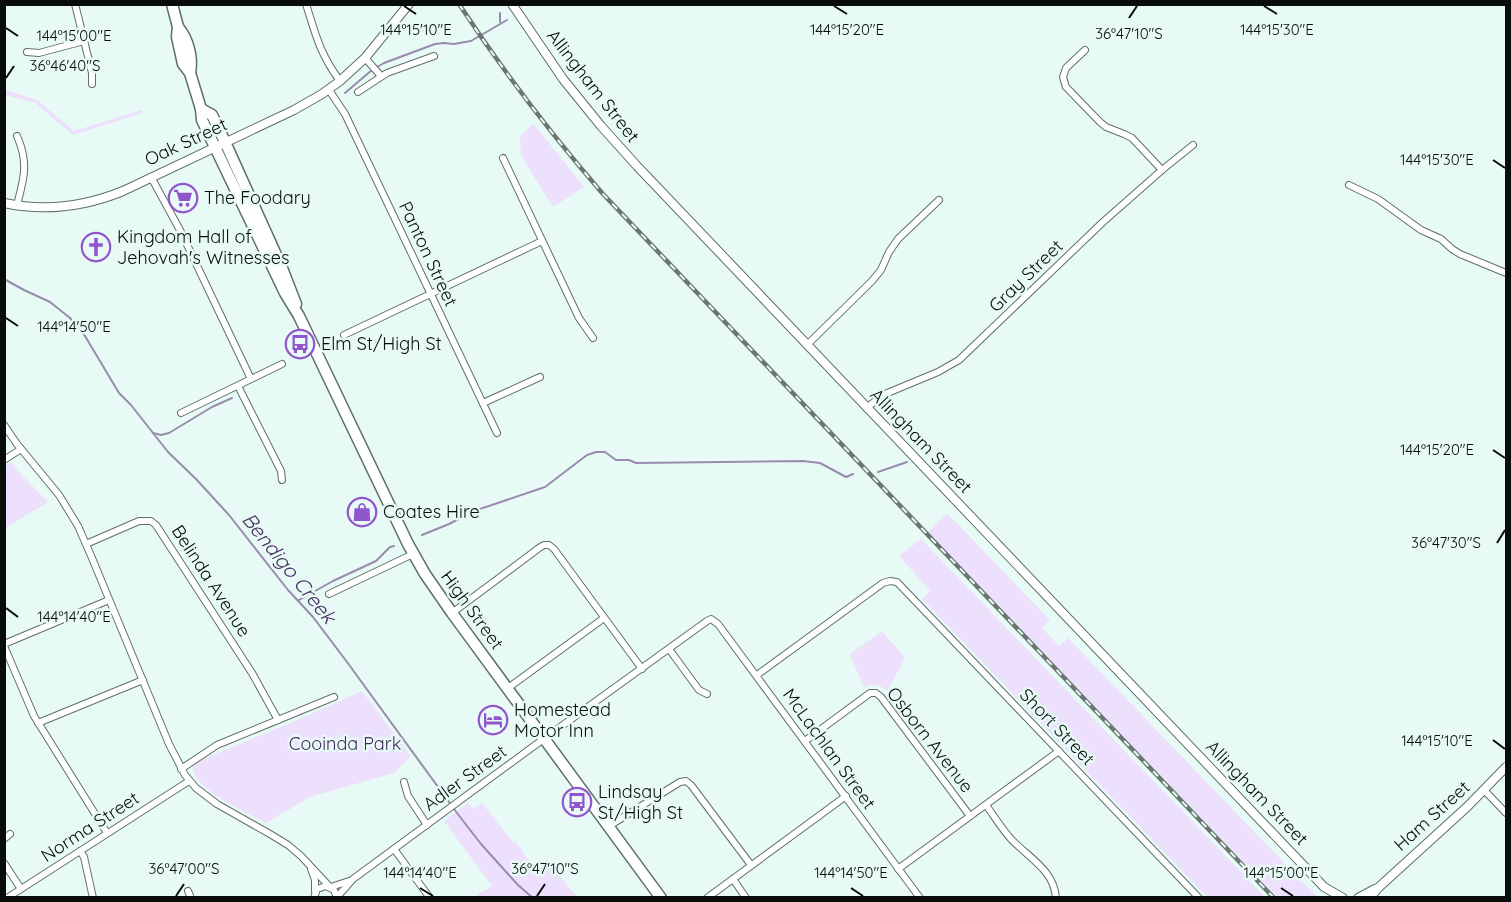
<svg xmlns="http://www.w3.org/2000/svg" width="1511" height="902" viewBox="0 0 1511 902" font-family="Quicksand,sans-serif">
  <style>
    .green { fill: #ece0fc }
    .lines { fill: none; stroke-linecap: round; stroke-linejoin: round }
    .stream { stroke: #988cac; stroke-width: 2 }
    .street-casing { stroke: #5f6f6b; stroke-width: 8 }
    .secondary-casing { stroke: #5f6f6b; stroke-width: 10 }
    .highway-casing { stroke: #5f6f6b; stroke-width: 13 }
    .street { stroke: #fff; stroke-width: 6 }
    .secondary { stroke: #fff; stroke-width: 8 }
    .highway { stroke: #fff; stroke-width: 10 }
    .rail-casing { stroke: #6b7673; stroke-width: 4.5 }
    .rail { stroke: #e8faf5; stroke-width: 2; stroke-dasharray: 7; stroke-linecap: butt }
    .ticks { fill: none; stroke: #080d0c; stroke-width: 2 }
    .labels { text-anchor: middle; stroke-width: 5; stroke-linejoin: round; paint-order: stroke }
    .street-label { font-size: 18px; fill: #080d0c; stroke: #e8faf5 }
    .poi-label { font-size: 18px; fill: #080d0c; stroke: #e8faf5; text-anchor: start }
    .park-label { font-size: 18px; fill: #432860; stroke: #e8faf5 }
    .water-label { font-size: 20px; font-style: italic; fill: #462c63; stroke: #e8faf5 }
    .ticks-label { font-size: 15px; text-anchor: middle; fill: #080d0c; stroke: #e8faf5; stroke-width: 5; stroke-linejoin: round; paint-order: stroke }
  </style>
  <rect width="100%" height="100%" fill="#e8faf5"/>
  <g class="green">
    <polygon points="5,90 37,100 74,131 141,110 142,113 73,135 35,103 5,95"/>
    <polygon points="533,123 584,187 553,207 521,156 520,137"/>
    <polygon points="11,462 17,470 48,502 5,528 5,466"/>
    <polygon points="947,513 1050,620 1042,628 1059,646 1068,638 1317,897 1277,897 928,532"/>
    <polygon points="921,539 1265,897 1207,897 922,599 930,591 899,556"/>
    <path d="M 882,631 L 905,658 L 887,691 C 879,684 873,682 864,688 L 850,654 Z"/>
    <path d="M 362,691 L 411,756 L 394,773 L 310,797 L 266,823 C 249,814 190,788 193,766 L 201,760 L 297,720 Z"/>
    <polygon points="468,803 473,809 482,803 513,842 515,841 534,868 547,859 577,897 478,897 477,895 492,886 444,821"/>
  </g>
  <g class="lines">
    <g class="stream">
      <polyline points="500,13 500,22"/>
      <polyline points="377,67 384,63 435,44 444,43 454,44 471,41 507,20"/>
      <polyline points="345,93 372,70"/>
      <polyline points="4,279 24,290 50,302 70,318 85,336 119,393 131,405 168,452 196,479 229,515 288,590 313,617 347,662 457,813 481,844 518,885 533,898"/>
      <polyline points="153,433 161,435 169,433 212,407 232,398"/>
      <polyline points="878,472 907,462"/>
      <polyline points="422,535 449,524 474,511 545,487 587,455 596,452 605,452 616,460 629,460 636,463 803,461 820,463 846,477 853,474"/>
      <polyline points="299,600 333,581 376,561 390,547 394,546"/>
    </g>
    <g class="street-casing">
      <g id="street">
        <polyline points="75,4 92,73 92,84"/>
        <path d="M 306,4 C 316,36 320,54 340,81"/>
        <polyline points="1085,50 1066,68 1063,77 1066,87 1100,122 1106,127 1124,134 1132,138 1162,170"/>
        <polyline points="27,52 39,53 84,41"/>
        <polyline points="365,58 381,76"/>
        <polyline points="329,90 345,114 497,433"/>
        <polyline points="358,92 387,73 434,56"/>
        <path d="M 17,136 C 29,163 24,178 17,205"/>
        <polyline points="503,158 579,318 593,338"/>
        <polyline points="151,177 181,232 251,379"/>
        <polyline points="1349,185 1378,199 1421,230 1441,239 1452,249 1460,254 1506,273"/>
        <polyline points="344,335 542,241"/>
        <polyline points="807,345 872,281 881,270 889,252 898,239 939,200"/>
        <polyline points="238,386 281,471 282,480"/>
        <polyline points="483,403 540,377"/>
        <polyline points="866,408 885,394 938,372 959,360 1103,222 1162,170 1193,145"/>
        <polyline points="181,413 282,364"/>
        <polyline points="4,425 17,444 59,495 78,526 92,558 169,744 185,775 196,788 217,804 270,834 288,845 301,856 329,886"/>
        <polyline points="4,460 21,449"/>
        <polyline points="86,544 139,521 151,521 156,525 252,673 278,720"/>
        <polyline points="329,594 413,554"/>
        <polyline points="452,613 539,548 544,545 549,545 554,549 642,669"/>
        <polyline points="4,644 109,600"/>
        <polyline points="4,646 34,716 107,833"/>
        <polyline points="669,649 699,690 707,694"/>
        <polyline points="757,675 883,583 890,581 897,582 1199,898"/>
        <polyline points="508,688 604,618"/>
        <polyline points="38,723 143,680"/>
        <polyline points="805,741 870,693 876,693 881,697 970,816"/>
        <polyline points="181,769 217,745 334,697"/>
        <polyline points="404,782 408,796 427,825"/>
        <polyline points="1485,791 1506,813"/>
        <path d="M 986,805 C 994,816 1002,829 1011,839 C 1029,858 1054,870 1056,898"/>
        <polyline points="609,826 680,782 686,781 691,785 751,865"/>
        <polyline points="4,839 10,834"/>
        <polyline points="394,849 430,898"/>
        <polyline points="80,851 84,857 93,898"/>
        <polyline points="4,863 21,889"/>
        <polyline points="311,869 315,880 315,891"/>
        <polyline points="898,869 1059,751"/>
        <polyline points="733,879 746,898"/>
        <polyline points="331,887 349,881"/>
        <polyline points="188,891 191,898"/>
        <polyline points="337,897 353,879 534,746 707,621 711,619 718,624 920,898"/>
        <polyline points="7,898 189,781"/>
        <polyline points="314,898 317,889 326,886 334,890 337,898"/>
        <polyline points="707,898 846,796"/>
      </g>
    </g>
    <g class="secondary-casing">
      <g id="secondary">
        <polyline points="512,4 563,79 601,126 637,166 1324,887 1343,898"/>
        <path d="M 4,203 C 46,212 84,207 123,191 L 294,110 L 322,94 L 340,81 L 365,58 L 409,4"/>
        <polyline points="1358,898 1375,889"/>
        <polyline points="1370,898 1378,888 1467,807 1506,767"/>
      </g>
    </g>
    <g class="highway-casing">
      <g id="highway">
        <polyline points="172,4 178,27 177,37 183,64 190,73 201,109 202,120 285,293 299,316 408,544 425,574 452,613 661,898"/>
        <path d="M 178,27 C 188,39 193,57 190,73"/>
        <polyline points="201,109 212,115 225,142 282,268 296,304"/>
      </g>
    </g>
    <use href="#street" class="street"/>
    <use href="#secondary" class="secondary"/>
    <use href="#highway" class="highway"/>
    <g class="rail-casing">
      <path id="rail" d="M 459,4 C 503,71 551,134 603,194 L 1274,898"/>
    </g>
    <use href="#rail" class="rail"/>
  </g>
  <path class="ticks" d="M 404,6 L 416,14M 834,6 L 847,14M 1264,6 L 1277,14M 1129,18 L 1137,6M 6,28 L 18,36M 6,78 L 14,66M 1493,160 L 1505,168M 6,318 L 18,326M 1493,450 L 1505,458M 1497,543 L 1505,530M 6,608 L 18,617M 1493,740 L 1505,749M 420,888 L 433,896M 851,888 L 863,896M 1281,888 L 1293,896M 176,896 L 184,884M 537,896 L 545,884"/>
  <defs>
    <g id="supermarket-ring" transform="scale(1.5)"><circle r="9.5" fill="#e8faf5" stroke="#9156cd" stroke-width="1.5"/><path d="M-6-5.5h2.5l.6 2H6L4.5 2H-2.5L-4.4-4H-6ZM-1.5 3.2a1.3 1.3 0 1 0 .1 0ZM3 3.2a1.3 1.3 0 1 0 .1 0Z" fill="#9156cd"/></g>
    <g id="church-ring" transform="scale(1.5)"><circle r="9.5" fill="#e8faf5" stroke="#9156cd" stroke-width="1.5"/><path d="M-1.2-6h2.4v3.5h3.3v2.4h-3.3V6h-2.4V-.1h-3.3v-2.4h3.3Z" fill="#9156cd"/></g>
    <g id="bus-ring" transform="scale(1.5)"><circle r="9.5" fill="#e8faf5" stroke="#9156cd" stroke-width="1.5"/><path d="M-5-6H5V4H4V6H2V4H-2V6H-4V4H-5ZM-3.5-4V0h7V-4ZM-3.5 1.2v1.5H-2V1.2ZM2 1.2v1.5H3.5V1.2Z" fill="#9156cd"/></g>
    <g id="shop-ring" transform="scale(1.5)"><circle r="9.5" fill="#e8faf5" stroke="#9156cd" stroke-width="1.5"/><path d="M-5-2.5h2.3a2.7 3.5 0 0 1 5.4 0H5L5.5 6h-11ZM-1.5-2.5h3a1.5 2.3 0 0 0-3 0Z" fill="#9156cd"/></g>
    <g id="hotel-ring" transform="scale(1.5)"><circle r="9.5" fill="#e8faf5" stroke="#9156cd" stroke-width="1.5"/><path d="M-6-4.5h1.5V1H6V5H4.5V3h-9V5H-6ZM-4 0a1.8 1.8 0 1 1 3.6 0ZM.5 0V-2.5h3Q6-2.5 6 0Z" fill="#9156cd"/></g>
  </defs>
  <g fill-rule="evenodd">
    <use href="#supermarket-ring" x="183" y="198"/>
    <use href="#church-ring" x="96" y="247"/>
    <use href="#bus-ring" x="300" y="344"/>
    <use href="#shop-ring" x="362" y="512"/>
    <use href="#hotel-ring" x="493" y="720"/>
    <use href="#bus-ring" x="577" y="802"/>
  </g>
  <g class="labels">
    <g class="street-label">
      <text transform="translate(593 86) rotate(52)" y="6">Allingham Street</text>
      <text transform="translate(186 142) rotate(-25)" y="6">Oak Street</text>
      <text transform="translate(428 254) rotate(65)" y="6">Panton Street</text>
      <text transform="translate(1026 276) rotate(-44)" y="6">Gray Street</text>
      <text transform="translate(921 441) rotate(46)" y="6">Allingham Street</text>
      <text transform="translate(211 581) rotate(57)" y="6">Belinda Avenue</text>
      <text transform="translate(472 610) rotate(54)" y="6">High Street</text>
      <text transform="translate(1057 727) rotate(46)" y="6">Short Street</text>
      <text transform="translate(930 740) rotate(52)" y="6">Osborn Avenue</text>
      <text transform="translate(829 749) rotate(54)" y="6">McLachlan Street</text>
      <text transform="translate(465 778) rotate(-36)" y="6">Adler Street</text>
      <text transform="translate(1257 793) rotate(46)" y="6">Allingham Street</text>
      <text transform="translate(1432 816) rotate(-42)" y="6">Ham Street</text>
      <text transform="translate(90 827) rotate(-33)" y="6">Norma Street</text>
    </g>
    <g class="poi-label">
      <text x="204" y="204">The Foodary</text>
      <text x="117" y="243">Kingdom Hall of<tspan x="117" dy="21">Jehovah's Witnesses</tspan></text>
      <text x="321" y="350">Elm St/High St</text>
      <text x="383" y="518">Coates Hire</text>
      <text x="514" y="716">Homestead<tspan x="514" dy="21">Motor Inn</tspan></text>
      <text x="598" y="798">Lindsay<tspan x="598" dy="21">St/High St</tspan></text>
    </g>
    <g class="park-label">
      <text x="345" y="750">Cooinda Park</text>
    </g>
    <g class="water-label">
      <text transform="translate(289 568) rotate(51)" y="7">Bendigo Creek</text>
    </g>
  </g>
  <g class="ticks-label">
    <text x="416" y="35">144°15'10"E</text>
    <text x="847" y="35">144°15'20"E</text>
    <text x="1277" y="35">144°15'30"E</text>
    <text x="1129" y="39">36°47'10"S</text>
    <text x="74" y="41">144°15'00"E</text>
    <text x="65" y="71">36°46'40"S</text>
    <text x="1437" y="165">144°15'30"E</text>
    <text x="74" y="332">144°14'50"E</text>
    <text x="1437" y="455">144°15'20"E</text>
    <text x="1446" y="548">36°47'30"S</text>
    <text x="74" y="622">144°14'40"E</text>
    <text x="1437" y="746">144°15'10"E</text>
    <text x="184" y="874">36°47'00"S</text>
    <text x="545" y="874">36°47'10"S</text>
    <text x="420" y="878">144°14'40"E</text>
    <text x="851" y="878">144°14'50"E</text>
    <text x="1281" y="878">144°15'00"E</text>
  </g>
  <rect width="1511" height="902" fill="none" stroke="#080d0c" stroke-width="12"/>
</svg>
